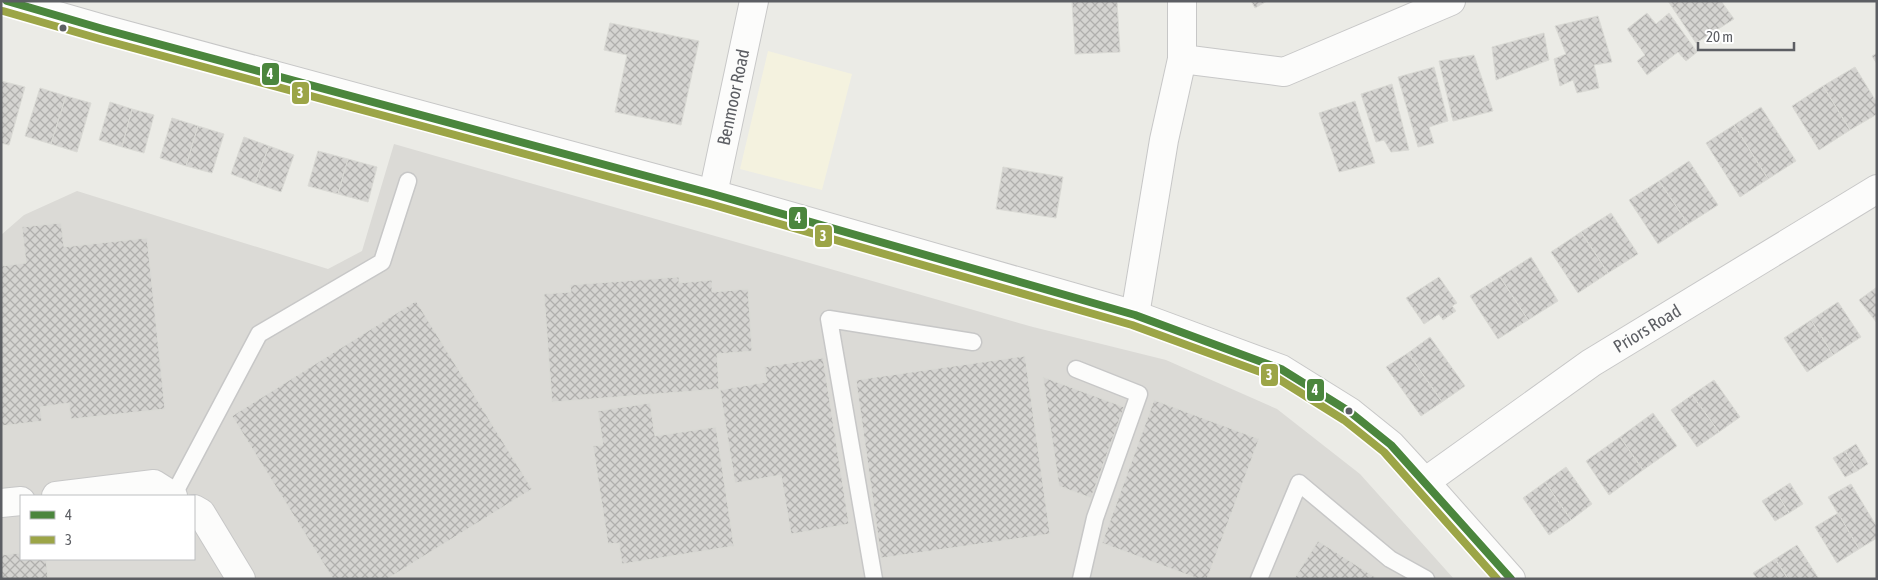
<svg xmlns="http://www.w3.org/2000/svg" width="1878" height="580" viewBox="0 0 1878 580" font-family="'Asap Condensed',sans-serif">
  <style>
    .commercial { fill: #f4f2df }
    .industrial { fill: #dbdad6; fill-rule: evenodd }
    .building { fill: url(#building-cross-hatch); stroke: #dadad5 }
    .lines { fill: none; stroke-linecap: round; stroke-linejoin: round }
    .service-casing { stroke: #c7c7c7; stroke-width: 19 }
    .minor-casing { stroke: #c7c7c7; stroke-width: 30 }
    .service { stroke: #fcfcfb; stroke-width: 16 }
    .minor { stroke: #fcfcfb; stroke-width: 28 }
    .bus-1-casing { stroke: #fff; stroke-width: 11 }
    .bus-2-casing { stroke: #fff; stroke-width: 11 }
    .bus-1 { stroke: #4b863d; stroke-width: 8 }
    .bus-2 { stroke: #9ca547; stroke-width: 8 }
    .bus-dot { fill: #5c5e63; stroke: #fff; stroke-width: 2 }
    .labels { text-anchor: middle; stroke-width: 4; stroke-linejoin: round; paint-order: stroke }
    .street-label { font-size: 18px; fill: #5c5e63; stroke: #fff }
    .line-badge { stroke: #fff; stroke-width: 2 }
    .badge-label { font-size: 14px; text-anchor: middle; font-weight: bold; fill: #fff }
  </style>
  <defs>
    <pattern id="building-cross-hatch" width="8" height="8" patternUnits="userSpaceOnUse" patternTransform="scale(1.25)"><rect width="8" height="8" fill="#d5d4d1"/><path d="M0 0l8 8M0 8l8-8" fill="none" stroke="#b0afad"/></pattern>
  </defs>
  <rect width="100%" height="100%" fill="#ebebe6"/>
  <polygon class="commercial" points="768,51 852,74 822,190 740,169"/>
  <path class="industrial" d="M 394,144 L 1033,327 L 1166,360 L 1277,409 L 1360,474 L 1454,579 L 1,579 L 1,235 L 24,215 L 77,191 L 328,269 L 362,251 ZM 21,496 L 194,496 L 194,559 L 21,559 Z"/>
  <g class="building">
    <polygon points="1072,1 1117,1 1120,52 1075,54"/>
    <polygon points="1251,1 1267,1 1255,8"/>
    <polygon points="1668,1 1721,1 1734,19 1696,43"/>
    <polygon points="1647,13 1656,24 1669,13 1697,52 1686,61 1678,52 1647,75 1637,61 1645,55 1627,29"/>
    <polygon points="1598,16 1612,62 1594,65 1599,88 1577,93 1573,80 1560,86 1554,59 1566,54 1555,26"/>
    <polygon points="610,23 699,41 681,125 615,112 627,55 604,50"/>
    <polygon points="1544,33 1549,60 1496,80 1492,47"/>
    <polygon points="1877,53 1877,64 1872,56"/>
    <polygon points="1474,55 1493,111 1453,121 1439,61"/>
    <polygon points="1434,67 1448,121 1429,127 1434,143 1418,147 1398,77"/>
    <polygon points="1855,67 1877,103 1877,114 1850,130 1823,86"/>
    <polygon points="1,81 25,87 9,145 1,143"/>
    <polygon points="1392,84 1409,150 1391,152 1384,140 1376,142 1361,94"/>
    <polygon points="1823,86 1850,130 1819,150 1792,106"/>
    <polygon points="40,88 66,96 51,144 25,136"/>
    <polygon points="66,96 91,103 77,152 51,144"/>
    <polygon points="1355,101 1375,163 1339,172 1319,113"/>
    <polygon points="110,102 132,109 122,147 99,140"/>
    <polygon points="1761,107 1796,161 1768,179 1734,125"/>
    <polygon points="132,109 154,115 144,153 122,147"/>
    <polygon points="172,118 198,126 186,166 160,158"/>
    <polygon points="1734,125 1768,179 1740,197 1706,143"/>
    <polygon points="198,126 224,134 212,173 186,166"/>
    <polygon points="244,137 269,146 255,183 231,174"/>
    <polygon points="269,146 294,155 281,192 255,183"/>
    <polygon points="318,151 348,159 338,194 308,186"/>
    <polygon points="348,159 377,167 368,202 338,194"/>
    <polygon points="1689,161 1718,205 1688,224 1659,181"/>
    <polygon points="1003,167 1063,177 1056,218 996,209"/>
    <polygon points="1659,181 1688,224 1658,244 1629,200"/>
    <polygon points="1611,213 1638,254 1608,273 1581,232"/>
    <polygon points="61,223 64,247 147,238 165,409 71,419 69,403 40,407 42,421 1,426 1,266 26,263 22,227"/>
    <polygon points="1581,232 1608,273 1578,293 1551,252"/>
    <polygon points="1531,257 1558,301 1528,320 1500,277"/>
    <polygon points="679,277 679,283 712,280 712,292 748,289 752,351 717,354 719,389 552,402 544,294 571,292 570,285"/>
    <polygon points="1439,277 1457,303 1452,306 1456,311 1443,320 1439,314 1424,324 1406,298"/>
    <polygon points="1500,277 1528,320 1498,339 1470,296"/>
    <polygon points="1877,287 1877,323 1859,300"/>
    <polygon points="416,301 532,489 387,579 333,579 232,416"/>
    <polygon points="1838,302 1861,337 1833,355 1811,320"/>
    <polygon points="1811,320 1833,355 1807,372 1784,338"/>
    <polygon points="1430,337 1465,386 1442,402 1408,353"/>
    <polygon points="1408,353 1442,402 1421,416 1386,367"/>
    <polygon points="1025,356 1050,534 881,558 856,380"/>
    <polygon points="823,358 849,524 791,534 781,475 735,483 720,390 767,382 764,367"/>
    <polygon points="1043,377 1124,407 1091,498 1059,486"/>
    <polygon points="1714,380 1740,417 1719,432 1692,395"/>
    <polygon points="1692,395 1719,432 1697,447 1671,410"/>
    <polygon points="1154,400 1259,439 1207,579 1199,579 1102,543"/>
    <polygon points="650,403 655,436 716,427 734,546 622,564 619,543 608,544 593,446 603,445 598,411"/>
    <polygon points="1653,413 1677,446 1643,470 1620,437"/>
    <polygon points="1620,437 1643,470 1609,495 1586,461"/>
    <polygon points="1856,444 1868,464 1857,471 1845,451"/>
    <polygon points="1845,451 1857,471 1845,477 1833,458"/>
    <polygon points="1566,467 1592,504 1571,520 1545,482"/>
    <polygon points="1545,482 1571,520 1549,535 1523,498"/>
    <polygon points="1790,483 1803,504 1789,513 1776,492"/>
    <polygon points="1851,484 1877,527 1877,538 1859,549 1828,497"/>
    <polygon points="1776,492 1789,513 1775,521 1762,501"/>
    <polygon points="1838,513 1859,549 1837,563 1815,527"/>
    <polygon points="1318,541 1378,579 1294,579"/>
    <polygon points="1797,545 1819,579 1788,579 1775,559"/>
    <polygon points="21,553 21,559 46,559 48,579 1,579 1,555"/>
    <polygon points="1775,559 1788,579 1757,579 1753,573"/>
  </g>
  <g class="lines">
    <g class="service-casing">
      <g id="service">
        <polyline points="1076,369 1139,394 1095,518 1081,579"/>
        <polyline points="173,496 259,334 382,262 408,181"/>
        <polyline points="874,579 829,319 973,342"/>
        <polyline points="1259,579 1299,483 1390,559 1426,579"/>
      </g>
    </g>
    <g class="minor-casing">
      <g id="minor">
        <polyline points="6,1 103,29 713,194 1135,315 1281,369 1350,412 1391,445 1425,482 1511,579"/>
        <polyline points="1182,59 1284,72 1451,1"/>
        <path id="s1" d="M 713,194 L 754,1"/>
        <polyline points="1135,315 1164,140 1182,59 1182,1"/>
        <path id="s2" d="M 1425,482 L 1591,363 L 1877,189"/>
        <polyline points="56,496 154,484 173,496"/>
        <polyline points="1,503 21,501"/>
        <polyline points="194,509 201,513 241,579"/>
      </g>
    </g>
    <use href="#service" class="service"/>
    <use href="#minor" class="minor"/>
    <g class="bus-1-casing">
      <polyline id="bus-1" points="7,1 103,29 713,194 1135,315 1281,369 1350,412 1391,445 1511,579"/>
    </g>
    <g class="bus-2-casing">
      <polyline id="bus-2" points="3,11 100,39 710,204 1132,325 1277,378 1344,420 1384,452 1497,579"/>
    </g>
    <use href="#bus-1" class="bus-1"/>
    <use href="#bus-2" class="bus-2"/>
  </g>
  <g class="bus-dot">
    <circle cx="63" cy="28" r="4.5"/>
    <circle cx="1349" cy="411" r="4.5"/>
  </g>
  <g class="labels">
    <g class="street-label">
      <text dy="6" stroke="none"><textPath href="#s1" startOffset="99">Benmoor Road</textPath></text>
      <text dy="6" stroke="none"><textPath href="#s2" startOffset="270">Priors Road</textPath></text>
    </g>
  </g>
  <g class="line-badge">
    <rect x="261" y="62" width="19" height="24" rx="5" fill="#4b863d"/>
    <rect x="291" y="81" width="19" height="24" rx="5" fill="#9ca547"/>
    <rect x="788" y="206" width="20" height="24" rx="5" fill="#4b863d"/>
    <rect x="814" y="224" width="19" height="24" rx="5" fill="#9ca547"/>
    <rect x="1260" y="363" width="19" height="24" rx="5" fill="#9ca547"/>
    <rect x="1306" y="378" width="19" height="24" rx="5" fill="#4b863d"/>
  </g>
  <g class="badge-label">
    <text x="270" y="79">4</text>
    <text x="300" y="98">3</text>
    <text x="798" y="223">4</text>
    <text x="823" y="241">3</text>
    <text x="1269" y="380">3</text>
    <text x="1315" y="395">4</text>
  </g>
  <rect width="1878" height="580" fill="none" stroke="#5c5e63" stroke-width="5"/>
  <rect x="20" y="495" width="175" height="65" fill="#ffffff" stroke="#bebfc1"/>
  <rect x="30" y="511" width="25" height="8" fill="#4b863d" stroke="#bebfc1"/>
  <text x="65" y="520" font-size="15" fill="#5c5e63">4</text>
  <rect x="30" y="536" width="25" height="8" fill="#9ca547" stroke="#bebfc1"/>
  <text x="65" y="545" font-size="15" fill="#5c5e63">3</text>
  <path d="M1698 42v8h96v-8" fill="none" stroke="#5c5e63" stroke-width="2.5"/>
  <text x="1706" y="42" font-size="15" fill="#5c5e63" stroke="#ffffff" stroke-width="4" paint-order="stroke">20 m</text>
</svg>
